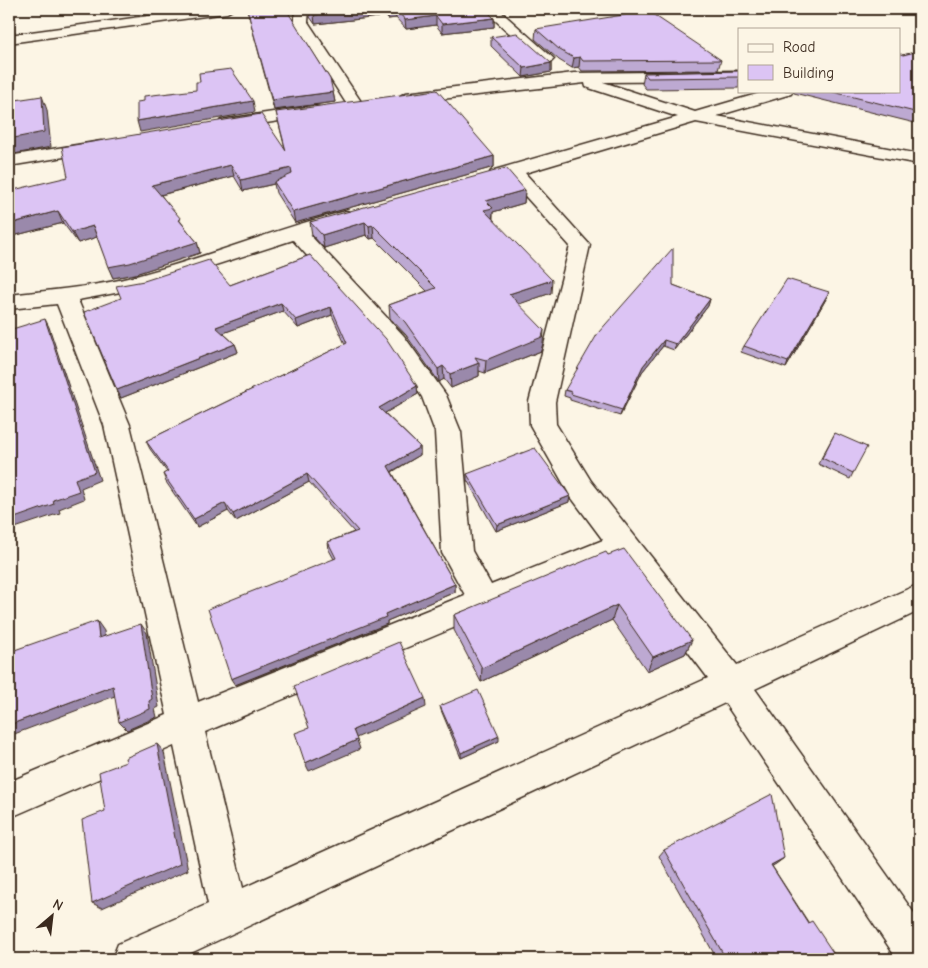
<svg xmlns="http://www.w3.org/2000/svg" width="928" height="968" viewBox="0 0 928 968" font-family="'Comic Neue',sans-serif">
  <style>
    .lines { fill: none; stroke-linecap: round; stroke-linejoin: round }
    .minor-casing { stroke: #3b2a1e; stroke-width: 3 }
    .minor { fill: #fcf5e5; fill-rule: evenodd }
    .wall { fill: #bda9d2; stroke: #3b2a1e }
    .shaded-wall { fill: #9a89ab; stroke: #3b2a1e }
    .building { fill: #dcc4f4; stroke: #3b2a1e }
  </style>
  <rect width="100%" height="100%" fill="#fcf5e5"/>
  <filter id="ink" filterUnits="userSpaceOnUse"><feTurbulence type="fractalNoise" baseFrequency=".02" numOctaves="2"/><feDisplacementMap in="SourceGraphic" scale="10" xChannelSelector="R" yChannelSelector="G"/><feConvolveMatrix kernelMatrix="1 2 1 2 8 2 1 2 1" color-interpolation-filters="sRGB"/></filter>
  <g filter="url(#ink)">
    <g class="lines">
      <g class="minor-casing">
        <g id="minor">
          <polygon points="199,9 234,9 227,13 9,43 9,35"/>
          <polygon points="295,9 309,9 308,22 362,103 360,106 354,108 346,103 294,22"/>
          <polygon points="483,9 498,9 551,56 554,59 551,62 541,62"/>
          <path d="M 739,71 L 739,81 L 603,82 L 695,112 L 767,91 L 793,91 L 791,94 L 717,116 L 919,154 L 919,164 L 696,122 L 525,173 L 590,245 L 555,402 L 556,424 L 591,481 L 737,665 L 919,584 L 919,611 L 755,689 L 919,920 L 919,959 L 897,959 L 725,703 L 178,959 L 112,959 L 118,944 L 208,904 L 174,746 L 9,818 L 9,782 L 167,715 L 104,425 L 57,304 L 9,309 L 9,295 C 51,290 95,287 136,276 C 208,257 275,229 346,211 L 353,213 L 356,217 L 353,221 L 310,235 L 404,336 L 446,395 L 461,432 L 472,551 L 491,585 L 603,540 L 571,497 L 530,425 L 529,402 L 570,246 L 509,178 L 498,181 L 491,179 L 489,175 L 491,171 L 678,117 L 586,87 L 585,83 L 405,103 L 397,98 L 405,93 L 574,73 ZM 293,240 L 388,346 L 422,397 L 435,432 L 442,553 L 465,595 L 198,702 L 130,425 L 78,300 L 147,287 ZM 618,559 L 708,678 L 243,888 L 205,732 Z"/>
          <polygon points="313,106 319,107 321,111 319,115 227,129 221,128 218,124 221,120 227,119"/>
          <polygon points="101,141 107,142 110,146 107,150 9,166 9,156"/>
        </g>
      </g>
      <use href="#minor" class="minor"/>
    </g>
    <g class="wall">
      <polygon points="247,9 333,92 335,102 274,110"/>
      <polygon points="309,9 379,17 315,24 310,17"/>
      <polygon points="380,9 485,9 494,18 494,27 442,33 436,25 406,29 396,18 388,19"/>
      <polygon points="536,29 721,60 718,70 582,71 579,67 572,68 559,60 535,39"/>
      <polygon points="491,37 551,63 551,72 523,77 491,46"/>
      <polygon points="919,51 919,124 794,93 794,91 899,91 903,55"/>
      <polygon points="739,71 739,88 646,89 642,84 644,73"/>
      <polygon points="276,112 494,156 494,167 295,223 276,193 274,184 243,191 234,176 161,195 184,226 197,242 200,253 135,274 113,278 97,237 78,243 63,223 9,237 9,191 285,149"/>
      <polygon points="919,179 919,191 914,190"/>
      <polygon points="525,190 524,203 493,212 493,219 551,293 518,304 543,343 541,351 485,373 479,371 479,376 451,388 444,379 439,382 406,335 390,318 389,305 427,291 374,238 370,239 366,235 324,248 312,235 310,222"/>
      <polygon points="310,255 417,386 418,394 385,413 420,447 420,455 392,472 455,584 455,592 387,621 387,624 235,685 334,559 329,550 328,542 354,532 309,482 236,521 228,511 197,527 166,482 163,474 167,472 150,449 146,441 345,344 332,315 298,328 283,311 223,333 235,344 238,352 121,398 117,390 230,285"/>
      <polygon points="673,285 710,299 708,306 674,350 663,346 642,372 620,416 570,400 570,398 564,396 565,390"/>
      <polygon points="826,299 786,368 741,352 744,346"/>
      <polygon points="835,433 853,473 850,479 818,464"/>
      <polygon points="467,474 569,502 496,531 467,480"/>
      <polygon points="608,555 692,640 685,654 647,671 612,620 481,682 454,630 454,615"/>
      <polygon points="440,706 499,741 461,758 441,710"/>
      <polygon points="664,850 784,858 772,866 832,959 717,959 659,856"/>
    </g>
    <g class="shaded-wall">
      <polygon points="374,9 379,9 379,17 315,24 314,15"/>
      <polygon points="396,9 396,18 388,19 388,10"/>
      <polygon points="436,16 436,25 406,29 405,20"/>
      <polygon points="494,18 494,27 442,33 442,24"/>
      <polygon points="580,57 579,67 572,68 574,58"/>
      <polygon points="551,63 551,72 523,77 524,68"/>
      <polygon points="333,92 335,102 274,110 272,100"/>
      <polygon points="42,96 47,110 51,147 9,155 9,139"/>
      <polygon points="253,101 255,112 140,132 137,121"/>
      <polygon points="494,156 494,167 295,223 293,212"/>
      <polygon points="231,165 234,176 156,196 152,185"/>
      <polygon points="291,168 293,179 274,182 274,184 243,191 241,180"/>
      <polygon points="525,190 524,203 493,212 492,221 484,210 486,201"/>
      <polygon points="58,211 63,223 9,237 9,224"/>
      <polygon points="365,222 366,235 324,248 322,235"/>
      <polygon points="373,225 374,238 370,239 369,226"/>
      <polygon points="93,226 97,237 78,243 72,232"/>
      <polygon points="197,242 200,253 135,274 113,278 108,267"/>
      <polygon points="552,280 551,293 508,308 509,294"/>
      <polygon points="829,292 826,299 786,368 788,362"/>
      <polygon points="710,299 708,306 674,350 676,344"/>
      <polygon points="281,303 283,311 218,335 216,327"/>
      <polygon points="331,307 332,315 298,328 296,320"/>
      <polygon points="45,319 49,327 100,480 81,488 84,499 59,509 60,513 9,530 9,520 53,500 75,479"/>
      <polygon points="544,330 543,343 541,351 485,373 486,360"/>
      <polygon points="664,340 663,346 642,372 620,416 622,410 643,366"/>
      <polygon points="235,344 238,352 121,398 117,390"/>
      <polygon points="479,363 479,376 451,388 450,374"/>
      <polygon points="443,366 444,379 439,382 438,369"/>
      <polygon points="417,386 418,394 380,416 379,408"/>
      <polygon points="420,447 420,455 389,473 388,466"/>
      <polygon points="307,474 309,482 236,521 233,514"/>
      <polygon points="570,496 569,502 496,531 497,525"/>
      <polygon points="225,503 228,511 197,527 194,519"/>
      <polygon points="455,584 455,592 387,621 387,624 235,685 231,679"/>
      <polygon points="617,605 612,620 481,682 482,668"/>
      <polygon points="97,621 104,631 106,647 99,638"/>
      <polygon points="141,624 147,633 159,707 155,709 157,717 127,730 119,722 149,701"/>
      <polygon points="692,640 685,654 647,671 653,657"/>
      <polygon points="113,686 120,694 9,736 9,725"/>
      <polygon points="425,698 426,707 356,738 353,730"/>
      <polygon points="499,736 499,741 461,758 461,753"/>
      <polygon points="357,740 360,749 309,771 305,763"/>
      <polygon points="157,744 164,752 188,870 102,908 92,903"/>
      <polygon points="784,858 776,864 764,871 771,865"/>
    </g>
    <g class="building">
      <polygon points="247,9 286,9 330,79 333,92 272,100"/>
      <polygon points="309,9 374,9 314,15"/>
      <polygon points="386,9 485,9 494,18 442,24 436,16 405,20 396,9 388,10"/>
      <polygon points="648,11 721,60 583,61 580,57 574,58 560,50 536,29"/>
      <polygon points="517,33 551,63 524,68 491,37"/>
      <polygon points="919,51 919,113 829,91 899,91 899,54 901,54 903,55"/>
      <polygon points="231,69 253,101 137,121 137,102 144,101 144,96 196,90 196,82 200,82 199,73"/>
      <polygon points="739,71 739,77 648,78 644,73"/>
      <polygon points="437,90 494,156 293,212 274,182 292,174 291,168 241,180 231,165 152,185 181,219 179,220 197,242 130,263 108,267 93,226 72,232 58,211 9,224 9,191 68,177 62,147 261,114 286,151 276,112"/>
      <polygon points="42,96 44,132 9,139 9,101"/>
      <polygon points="506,168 525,190 486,201 493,208 484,210 552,280 509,294 544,330 542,337 486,360 475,357 479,363 450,374 443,366 438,369 405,322 389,305 436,288 373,225 369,226 365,222 322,235 310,222"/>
      <polygon points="673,248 673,285 710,299 676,344 664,340 643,366 622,410 571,394 572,392 565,390 598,333"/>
      <polygon points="310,255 386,339 417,386 379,408 420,447 388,466 455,584 385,614 386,617 231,679 208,609 336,558 328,542 358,531 307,474 233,514 225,503 194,519 163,474 168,471 146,441 347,343 331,307 296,320 281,303 216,327 235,344 117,390 84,312 121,298 116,286 144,281 209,260 230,285"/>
      <polygon points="787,279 829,292 788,362 744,346"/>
      <polygon points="45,319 95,472 75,479 79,491 53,500 54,504 9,520 9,330"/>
      <polygon points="835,433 867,447 853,473 822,458"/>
      <polygon points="535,448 570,496 497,525 467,474"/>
      <polygon points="624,549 692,640 653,657 617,605 482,668 454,615 606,552 608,555"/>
      <polygon points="97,621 99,638 141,624 152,699 149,701 150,709 119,722 113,686 9,725 9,652"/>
      <polygon points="399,642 425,698 353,730 357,740 305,763 295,733 309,728 294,686"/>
      <polygon points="478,690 499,736 461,753 440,706"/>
      <polygon points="157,744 180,864 92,903 82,820 105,811 99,772 126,762 125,758"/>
      <polygon points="772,794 784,858 771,865 808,923 812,921 836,957 832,959 726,959 664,850"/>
    </g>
  </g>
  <rect width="928" height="968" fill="none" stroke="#fcf5e5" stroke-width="30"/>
  <rect x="15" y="15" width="898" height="938" fill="none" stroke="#3b2a1e" stroke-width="2" filter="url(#ink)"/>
  <rect x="738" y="28" width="162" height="65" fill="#fcf5e5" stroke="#afa495"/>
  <rect x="748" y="44" width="25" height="8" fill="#fcf5e5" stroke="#afa495"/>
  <text x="783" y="52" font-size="15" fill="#3b2a1e">Road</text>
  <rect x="748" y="65" width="25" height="15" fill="#dcc4f4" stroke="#afa495"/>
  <text x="783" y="78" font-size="15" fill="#3b2a1e">Building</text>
  <g transform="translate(52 916) rotate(28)" stroke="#fcf5e5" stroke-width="4" paint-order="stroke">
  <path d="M0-4L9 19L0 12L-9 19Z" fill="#3b2a1e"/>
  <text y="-8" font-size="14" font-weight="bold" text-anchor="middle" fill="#3b2a1e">N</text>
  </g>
</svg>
